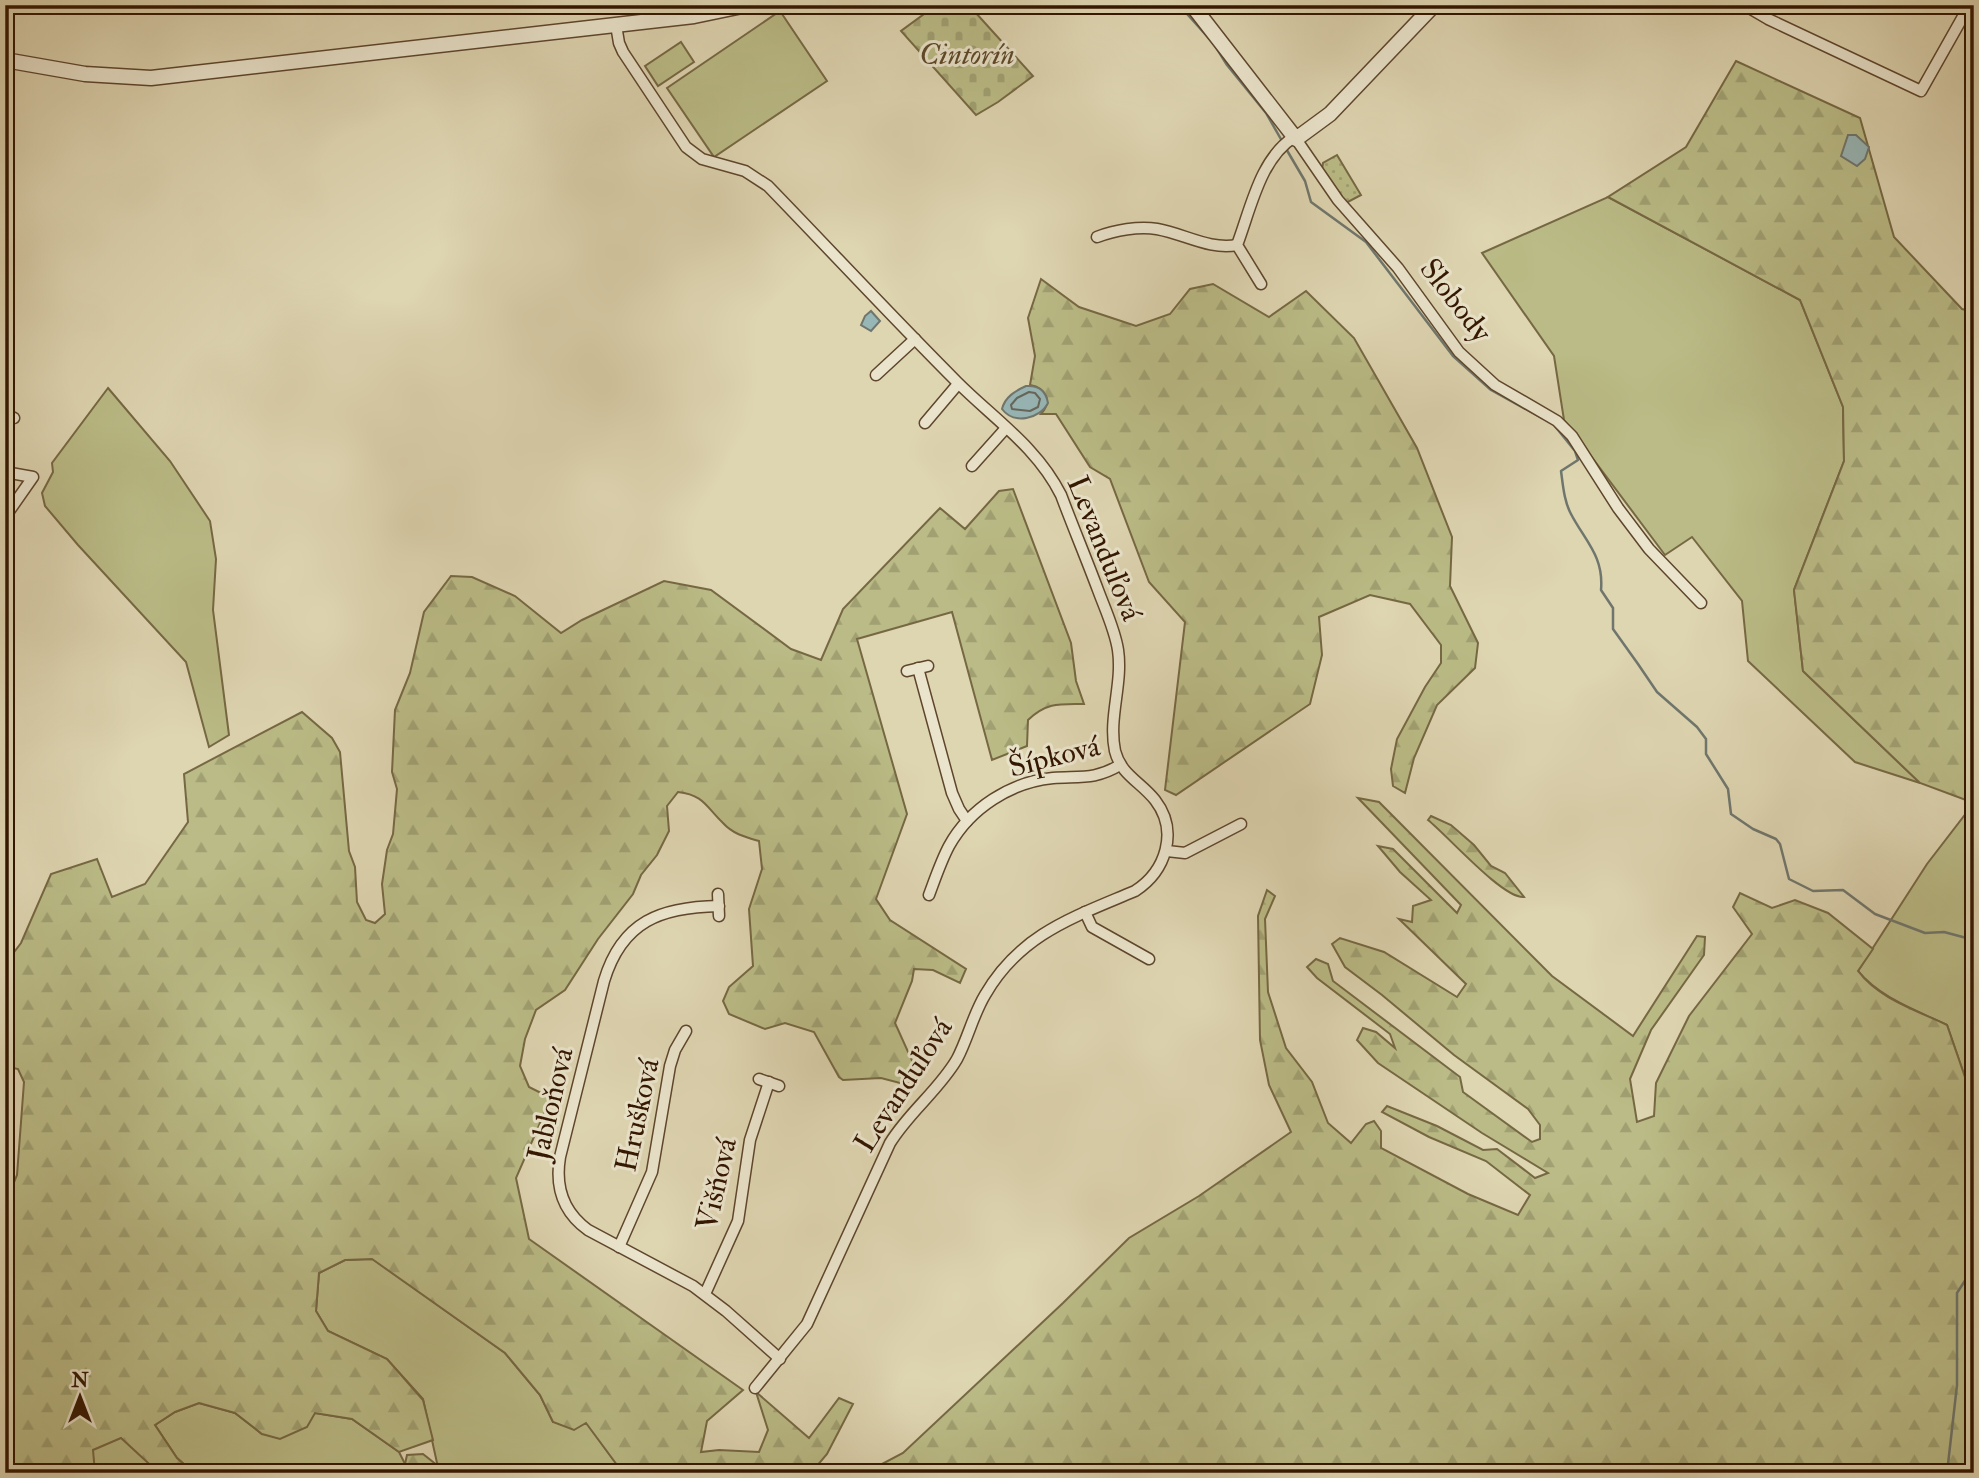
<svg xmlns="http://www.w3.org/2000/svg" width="1979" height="1478" viewBox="0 0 1979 1478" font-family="'IM FELL Double Pica',serif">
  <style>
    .green { fill: #babb86; stroke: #766843; stroke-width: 2 }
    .forest { fill: url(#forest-firs); stroke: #766843; stroke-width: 2 }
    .cemetery { fill: url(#cemetery-stones); stroke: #766843; stroke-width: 2 }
    .park { fill: url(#park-dots); stroke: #766843; stroke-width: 2 }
    .water { fill: #97b6b6; stroke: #6f766d; stroke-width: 2 }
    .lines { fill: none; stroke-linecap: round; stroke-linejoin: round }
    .shore { stroke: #65665b; stroke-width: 2 }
    .stream { stroke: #6f766d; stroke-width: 2.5 }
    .minor-casing { stroke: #5e462c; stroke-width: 13 }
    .tertiary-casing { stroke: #5e462c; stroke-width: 17 }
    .minor { stroke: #eae4cc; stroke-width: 10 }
    .tertiary { stroke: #eae4cc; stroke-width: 14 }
    .labels { text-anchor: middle; stroke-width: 6; stroke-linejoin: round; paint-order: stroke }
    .park-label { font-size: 30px; font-style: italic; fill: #5c4828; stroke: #eae4cc }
    .street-label { font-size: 30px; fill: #331600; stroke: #eae4cc }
  </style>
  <defs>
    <pattern id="forest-firs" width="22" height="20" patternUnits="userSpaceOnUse" patternTransform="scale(1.75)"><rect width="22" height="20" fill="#babb86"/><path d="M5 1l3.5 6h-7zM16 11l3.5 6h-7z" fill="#a0a072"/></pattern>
    <pattern id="cemetery-stones" width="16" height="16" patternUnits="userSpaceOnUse" patternTransform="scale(1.75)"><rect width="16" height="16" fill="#babb86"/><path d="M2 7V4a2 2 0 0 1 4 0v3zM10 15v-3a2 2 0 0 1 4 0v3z" fill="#a0a072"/></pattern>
    <pattern id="park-dots" width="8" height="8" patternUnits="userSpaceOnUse" patternTransform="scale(1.75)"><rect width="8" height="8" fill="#babb86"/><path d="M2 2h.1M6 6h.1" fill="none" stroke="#a0a072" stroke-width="1.8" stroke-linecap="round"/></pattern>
  </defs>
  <rect width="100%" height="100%" fill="#ded5b1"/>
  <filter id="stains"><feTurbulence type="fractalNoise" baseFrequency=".00286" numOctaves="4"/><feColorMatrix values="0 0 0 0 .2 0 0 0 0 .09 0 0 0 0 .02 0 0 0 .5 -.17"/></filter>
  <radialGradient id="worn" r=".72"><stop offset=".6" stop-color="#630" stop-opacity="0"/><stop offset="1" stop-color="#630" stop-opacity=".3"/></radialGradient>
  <g class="green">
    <polygon points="780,11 827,81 714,157 667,88"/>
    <polygon points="681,42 694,62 658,86 645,66"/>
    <polygon points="1608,197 1800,300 1843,407 1844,461 1794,590 1803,671 1920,783 1855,762 1748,661 1742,601 1692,537 1665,555 1564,420 1554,356 1482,253"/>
    <polygon points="108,388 170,461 210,521 216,559 213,610 229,735 209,747 186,662 78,545 45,506 42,493 53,472 52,463"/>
    <path d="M 1974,803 L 1974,1116 L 1967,1083 L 1947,1025 C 1916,1010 1880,998 1858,971 L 1927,864 Z"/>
    <polygon points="373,1259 505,1353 540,1395 553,1422 586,1422 623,1473 447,1473 437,1463 423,1399 387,1359 328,1331 316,1311 319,1273 345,1260"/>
    <polygon points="199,1403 235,1413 262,1434 315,1413 352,1419 399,1452 405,1464 415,1473 194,1473 177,1458 155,1425 175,1412"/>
    <polygon points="121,1437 161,1473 95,1473 92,1450"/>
  </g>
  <g class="forest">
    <polygon points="1736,61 1860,118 1894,237 1962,309 1974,312 1974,803 1920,783 1803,671 1794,590 1844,461 1843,407 1800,300 1608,197 1686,147"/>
    <path d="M 1041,279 L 1079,307 L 1136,326 L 1170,314 L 1190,289 L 1213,284 L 1269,317 L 1306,291 L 1354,338 L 1417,448 L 1452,537 L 1450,586 L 1478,643 L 1475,668 L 1437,705 L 1414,758 L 1405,793 L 1393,786 L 1391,769 L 1397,739 L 1425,687 L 1441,663 L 1441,645 L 1410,604 L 1370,595 L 1319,617 L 1322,655 L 1310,704 L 1176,795 L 1165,790 L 1185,622 L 1149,582 L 1110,479 L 1090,467 L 1056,414 L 1041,414 C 1052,402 1047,388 1030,385 L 1035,356 L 1028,318 Z"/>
    <path d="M 1013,489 L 1071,643 L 1076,681 L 1084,704 C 1060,704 1047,702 1028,720 L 1027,746 L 992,760 L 952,612 L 857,639 L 907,814 L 876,899 L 890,920 L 966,969 L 960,983 L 933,970 L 914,969 L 912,981 L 895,1023 L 914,1065 L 909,1082 L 900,1083 L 881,1078 L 843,1080 L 839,1077 L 814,1032 L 785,1023 L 765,1029 L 729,1014 L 723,1001 L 729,987 L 753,966 L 749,909 L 762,869 L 759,841 C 745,837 733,834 723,823 C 706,807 704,795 678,792 L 667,806 L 669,831 L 657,855 L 641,875 L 633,894 L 598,939 L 565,990 L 536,1010 L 525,1039 L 520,1066 L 529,1087 L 551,1098 L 516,1178 L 529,1239 L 743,1390 L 707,1421 L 701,1452 L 719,1450 L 759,1452 L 768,1430 L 756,1392 L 809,1438 L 839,1398 L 853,1404 L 827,1454 L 811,1473 L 623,1473 L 586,1423 L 574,1430 L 553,1422 L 540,1395 L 505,1353 L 372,1259 L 345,1260 L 319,1273 L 316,1311 L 328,1331 L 387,1359 L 423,1400 L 433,1440 L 399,1452 L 352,1419 L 315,1413 L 307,1427 L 280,1439 L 262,1434 L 235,1413 L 199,1403 L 175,1412 L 155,1425 L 177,1458 L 194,1473 L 159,1473 L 121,1438 L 93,1450 L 95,1473 L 5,1473 L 5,1204 L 17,1175 L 24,1082 L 18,1069 L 5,1066 L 5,964 L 21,943 L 51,874 L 97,859 L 112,897 L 145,884 L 188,822 L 184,774 L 302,712 L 332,738 L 340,752 L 349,851 L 355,867 L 357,902 L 366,920 L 375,923 L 385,914 L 382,884 L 387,850 L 393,834 L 397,789 L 392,772 L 395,710 L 410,673 L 424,612 L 451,576 L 472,577 L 515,596 L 561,633 L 582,620 L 664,581 L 711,590 L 791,649 L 821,660 L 843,609 L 940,508 L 965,529 L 999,491 Z"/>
    <path d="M 1358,798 L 1379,802 L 1552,976 L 1633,1036 L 1697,936 L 1705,937 L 1704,955 L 1651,1030 L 1630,1079 L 1637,1122 L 1654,1116 L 1656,1083 L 1689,1016 L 1752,934 L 1733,907 L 1740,893 L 1772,908 L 1795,900 L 1828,913 L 1873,949 L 1858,971 C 1879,999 1916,1010 1947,1025 L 1967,1083 L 1974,1116 L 1974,1339 L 1969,1400 L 1974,1401 L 1974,1464 L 1971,1473 L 865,1473 L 903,1453 L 1063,1303 L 1129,1238 L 1199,1196 L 1291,1132 L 1269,1085 L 1260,1040 L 1258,916 L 1267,890 L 1275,896 L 1265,919 L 1268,992 L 1286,1048 L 1312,1082 L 1328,1123 L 1351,1143 L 1366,1124 L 1374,1121 L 1381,1131 L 1381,1148 L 1468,1194 L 1518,1215 L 1530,1195 L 1486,1161 L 1429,1137 L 1382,1112 L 1387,1106 L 1437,1126 L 1483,1150 L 1497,1149 L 1535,1178 L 1548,1173 L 1482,1133 L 1378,1063 L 1357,1040 L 1363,1028 L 1376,1032 L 1395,1048 L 1390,1034 L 1317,978 L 1307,967 L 1316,959 L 1328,964 L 1333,981 L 1460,1077 L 1463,1092 L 1532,1142 L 1540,1139 L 1540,1125 L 1528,1109 L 1454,1055 L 1382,995 L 1345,967 L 1332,944 L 1340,938 L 1384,952 L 1457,997 L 1466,984 L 1399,919 L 1412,922 L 1413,906 L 1431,900 L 1400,872 L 1378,846 L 1393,849 L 1457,913 L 1461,905 Z"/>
    <path d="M 1431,816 L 1451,825 L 1474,845 L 1491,866 L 1505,873 L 1524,897 C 1503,899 1448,836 1428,820 Z"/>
    <polygon points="423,1454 447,1473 415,1473 405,1464 407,1455"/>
  </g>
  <polygon class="cemetery" points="922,5 983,5 975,12 1033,76 998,102 976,115 901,31 924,14"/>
  <polygon class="park" points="1337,155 1361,195 1346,203 1322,169 1323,163"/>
  <g class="water">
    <polygon points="1848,135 1856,135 1869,147 1865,159 1857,166 1841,156"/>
    <polygon points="871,311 880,321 871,331 861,325 865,316"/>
    <path d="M 1026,386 C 1038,385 1046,391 1048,403 C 1040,419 1014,425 1002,409 C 1005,397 1015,391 1026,386 Z"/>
  </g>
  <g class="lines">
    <polygon class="shore" points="1029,392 1035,393 1040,399 1038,407 1030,411 1012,409 1011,405 1017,398"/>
    <g class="stream">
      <polyline points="1179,5 1214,44 1227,65 1266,113 1282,141"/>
      <polyline points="1285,147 1305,181 1311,202 1366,242 1453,356 1491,390 1542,418"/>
      <path d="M 1554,425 L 1575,451 L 1578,460 L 1561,471 C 1563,485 1564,501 1571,514 C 1585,541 1604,556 1601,590 L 1613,608 L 1613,629 L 1638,664 L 1657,692 L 1697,727 L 1706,739 L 1706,754 L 1728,789 L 1731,814 L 1753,829 L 1776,839 L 1780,844 L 1789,879 L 1813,891 L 1843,890 L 1875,914 L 1925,933 L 1944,932 L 1974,940"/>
      <polyline points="1947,1473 1957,1385 1957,1293 1966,1279 1974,1274"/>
    </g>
    <g class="minor-casing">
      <g id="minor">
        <polyline points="1744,5 1768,19 1921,91 1965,13"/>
        <polyline points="1953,5 1974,19"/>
        <path d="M 616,25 L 619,43 L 623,52 L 686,147 L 702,159 L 745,171 L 768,186 C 831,251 893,318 957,382 C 994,419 1037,447 1061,495 C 1073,527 1086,558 1098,590 C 1105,609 1115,630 1118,650 C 1123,684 1108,718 1115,751 C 1121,775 1141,782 1155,800 C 1179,831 1166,871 1135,891 C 1074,917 1020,934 985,995 C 973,1015 968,1038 957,1059 C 939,1090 909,1112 890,1143 L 807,1324 L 755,1388"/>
        <polyline points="1296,139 1338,200 1398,268 1459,352 1495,385 1557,421 1572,436 1618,508 1649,549 1701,603"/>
        <path d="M 1097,237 C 1115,230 1139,226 1157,229 C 1185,234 1209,250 1237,245"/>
        <path d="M 1261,284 L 1237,245 C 1251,208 1260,159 1294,137"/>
        <polyline points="876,375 915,339"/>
        <polyline points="5,414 14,418"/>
        <polyline points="925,423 958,384"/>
        <polyline points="972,466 1006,428"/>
        <polyline points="5,472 33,477 5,517"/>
        <polyline points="918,668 952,793 959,809 967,821"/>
        <polyline points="907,671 928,666"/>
        <polyline points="1167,851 1185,853 1241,824"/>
        <polyline points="718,894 719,916"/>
        <path d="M 929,895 C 935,879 941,861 949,846 C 970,808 1011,782 1053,778 C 1080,776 1095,780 1120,765"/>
        <path d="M 719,906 C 661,907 622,921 604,981 L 560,1157 C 555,1187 563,1212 588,1230 L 693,1286 L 726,1311 L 780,1359"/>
        <polyline points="1085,912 1092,927 1149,959"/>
        <polyline points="759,1079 779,1086"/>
        <polyline points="619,1247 652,1172 670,1066 675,1050 686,1031"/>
        <polyline points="705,1294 738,1221 750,1140 769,1082"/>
      </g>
    </g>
    <g class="tertiary-casing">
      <g id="tertiary">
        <polyline points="1192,5 1296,139 1330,114 1434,5"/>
        <polyline points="5,60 85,74 151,78 694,16 747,5"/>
      </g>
    </g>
    <use href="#minor" class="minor"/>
    <use href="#tertiary" class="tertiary"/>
  </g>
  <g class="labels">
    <g class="park-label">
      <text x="967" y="64">Cintorín</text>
    </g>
    <g class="street-label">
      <text transform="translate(1456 300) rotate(52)" y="10">Slobody</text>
      <text transform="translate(1105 548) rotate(68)" y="10">Levanduľová</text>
      <text transform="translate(1054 756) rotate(-14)" y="10">Šípková</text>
      <text transform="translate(903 1085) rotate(-57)" y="10">Levanduľová</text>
      <text transform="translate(550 1104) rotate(-77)" y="10">Jabloňová</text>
      <text transform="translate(637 1115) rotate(-78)" y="10">Hrušková</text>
      <text transform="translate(716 1184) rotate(-77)" y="10">Višňová</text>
    </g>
  </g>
  <rect width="1979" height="1478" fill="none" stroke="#ded5b1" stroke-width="28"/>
  <rect x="7" y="7" width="1965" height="1464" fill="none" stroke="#331600" stroke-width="3.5"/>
  <rect x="14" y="14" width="1951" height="1450" fill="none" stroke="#331600" stroke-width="2"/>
  <g transform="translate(80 1397)" stroke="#eae4cc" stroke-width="5" paint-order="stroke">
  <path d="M0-5L12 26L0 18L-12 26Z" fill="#331600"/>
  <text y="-10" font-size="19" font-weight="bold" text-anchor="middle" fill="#331600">N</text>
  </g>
  <rect width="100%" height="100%" filter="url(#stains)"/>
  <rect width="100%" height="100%" fill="url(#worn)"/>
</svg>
